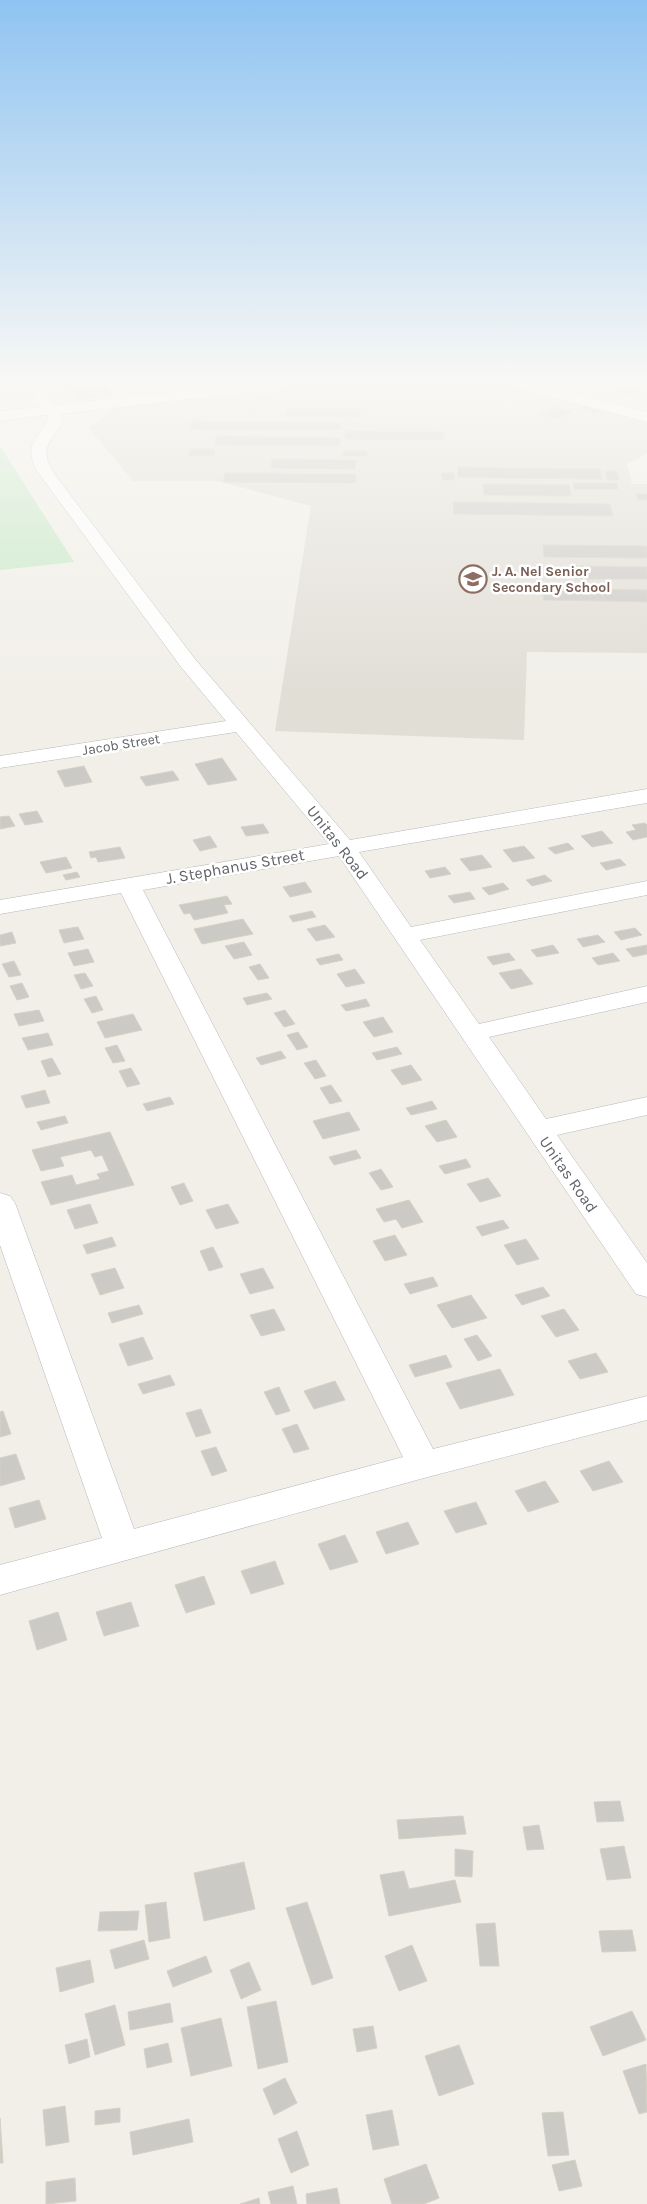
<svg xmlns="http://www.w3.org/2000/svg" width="647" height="2204" viewBox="0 0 647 2204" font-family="Karla,sans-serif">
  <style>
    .education { fill: #e1ded6 }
    .green { fill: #c5e8c5 }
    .building { fill: #cccac5; stroke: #d6d1c6 }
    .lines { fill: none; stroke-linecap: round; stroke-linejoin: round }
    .street-casing { stroke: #b5b8bc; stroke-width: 1 }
    .street { fill: #fff; fill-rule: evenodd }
    .labels { text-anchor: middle; stroke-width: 5; stroke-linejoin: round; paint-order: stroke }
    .far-education-label { font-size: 14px; font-weight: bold; fill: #785e54; stroke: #fff; text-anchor: start }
    .far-street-label { font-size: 14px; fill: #5f6368; stroke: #fff }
    .street-label { font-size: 16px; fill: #5f6368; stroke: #fff }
  </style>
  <rect width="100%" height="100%" fill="#f1efe8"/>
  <polygon class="education" points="296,383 500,383 647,421 647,454 627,464 632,484 647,484 647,653 527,652 524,740 275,731 311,506 217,481 133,481 89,428 114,408 240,393 270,393"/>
  <polygon class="green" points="0,446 74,562 0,570"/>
  <g class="building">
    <polygon points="103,384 112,396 76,400 68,388"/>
    <polygon points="625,386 642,390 633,395 615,391"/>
    <polygon points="586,406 602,410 596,413 579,409"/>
    <polygon points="555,407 573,411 558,419 539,414"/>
    <polygon points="286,409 360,410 360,417 285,416"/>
    <polygon points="192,421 341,423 340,430 190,429"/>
    <polygon points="346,431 444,432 444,440 345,439"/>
    <polygon points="216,436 340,438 339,446 215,445"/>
    <polygon points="190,449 215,449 214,456 188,456"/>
    <rect x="343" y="451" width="24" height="5"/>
    <polygon points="272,459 356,460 355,469 271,468"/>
    <polygon points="458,467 504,468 505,478 458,477"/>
    <polygon points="504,468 600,469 602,479 505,478"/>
    <polygon points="605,471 617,471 619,480 607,480"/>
    <polygon points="225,473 356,474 355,483 223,482"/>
    <rect x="442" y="473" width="12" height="7"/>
    <polygon points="573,483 617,483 618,489 574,489"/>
    <polygon points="483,484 569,485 571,496 484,495"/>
    <polygon points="636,494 647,494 647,500 638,500"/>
    <polygon points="453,502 610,504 613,516 454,514"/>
    <polygon points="543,545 647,546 647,558 544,557"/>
    <polygon points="573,566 647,567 647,579 575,579"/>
    <polygon points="542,588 601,589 604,601 544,600"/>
    <polygon points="601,589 647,590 647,602 604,601"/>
    <polygon points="222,758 237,780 208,785 195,764"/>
    <polygon points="84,766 92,782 65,787 57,771"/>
    <polygon points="173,771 179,780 146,786 140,777"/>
    <polygon points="37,811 43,822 25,825 19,814"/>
    <polygon points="9,816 15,826 0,829 0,817"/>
    <polygon points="645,823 647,825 647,837 633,840 626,832 636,830 632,825"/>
    <polygon points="263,824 269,833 246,836 241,827"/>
    <polygon points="602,831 613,843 592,847 581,836"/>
    <polygon points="210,836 217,847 200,851 193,840"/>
    <polygon points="568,843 574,849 555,854 548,848"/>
    <polygon points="524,846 535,858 513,862 503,850"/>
    <polygon points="120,847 125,858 98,862 96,857 91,858 89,852"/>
    <polygon points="482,855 492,867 470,871 460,859"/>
    <polygon points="66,857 72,868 46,873 40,862"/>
    <polygon points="620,859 626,865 606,870 600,863"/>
    <polygon points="445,867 451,874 430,878 425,871"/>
    <polygon points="77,872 80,877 66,880 63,875"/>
    <polygon points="545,875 552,881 532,886 526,880"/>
    <polygon points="305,882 312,892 290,897 283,887"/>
    <polygon points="503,883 509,889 489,895 482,888"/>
    <polygon points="470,892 475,899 454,903 448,896"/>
    <polygon points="227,896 232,904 224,905 228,913 194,920 190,913 184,914 179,905"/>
    <polygon points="312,911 316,917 293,922 289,916"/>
    <polygon points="243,919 253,934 202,944 194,929"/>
    <polygon points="325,925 335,937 316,941 307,929"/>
    <polygon points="78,927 84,939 64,943 59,930"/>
    <polygon points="635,928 642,935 621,940 614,932"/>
    <polygon points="12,932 16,943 0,946 0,935"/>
    <polygon points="598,935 605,942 583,947 577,939"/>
    <polygon points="244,942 252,955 234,959 225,946"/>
    <polygon points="553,945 559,953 537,957 531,950"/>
    <polygon points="647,945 647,954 633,957 626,949"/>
    <polygon points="88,949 94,962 74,966 68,953"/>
    <polygon points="509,953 515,960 493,965 487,957"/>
    <polygon points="613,953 620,961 598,965 592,958"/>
    <polygon points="339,954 343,960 320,965 316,959"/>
    <polygon points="14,961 21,975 9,977 2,964"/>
    <polygon points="260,964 269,978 258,980 249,967"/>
    <polygon points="355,969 365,983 346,987 337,974"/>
    <polygon points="521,969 533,984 511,989 499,973"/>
    <polygon points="85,973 93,986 81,989 74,975"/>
    <polygon points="22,983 29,997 17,1000 10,986"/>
    <polygon points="267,993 272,999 247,1005 243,998"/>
    <polygon points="96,996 103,1010 92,1013 84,999"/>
    <polygon points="366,999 370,1006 346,1011 341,1005"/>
    <polygon points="39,1010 44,1021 19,1026 14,1014"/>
    <polygon points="285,1010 295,1024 284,1027 274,1013"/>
    <polygon points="133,1014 142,1030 105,1038 97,1022"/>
    <polygon points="383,1017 393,1032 374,1037 363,1022"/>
    <polygon points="298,1032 308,1047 297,1050 287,1035"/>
    <polygon points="48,1033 53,1045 28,1050 22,1038"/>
    <polygon points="117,1045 125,1061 113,1063 105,1048"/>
    <polygon points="397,1047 402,1054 377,1060 372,1053"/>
    <polygon points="281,1051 286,1058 261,1065 256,1058"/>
    <polygon points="52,1058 61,1074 48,1077 41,1061"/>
    <polygon points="316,1060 326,1076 315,1079 304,1063"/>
    <polygon points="411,1065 422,1080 402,1085 391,1070"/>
    <polygon points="131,1068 140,1084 127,1087 119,1071"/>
    <polygon points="331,1085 342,1101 330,1104 320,1088"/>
    <polygon points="45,1090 50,1103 26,1108 21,1096"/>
    <polygon points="170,1097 174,1104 147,1111 143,1104"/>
    <polygon points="432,1101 437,1109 411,1115 406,1108"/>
    <polygon points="349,1112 360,1130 323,1139 313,1121"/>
    <polygon points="65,1116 68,1123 41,1130 37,1122"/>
    <polygon points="446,1120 457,1137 437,1142 425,1126"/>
    <polygon points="110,1132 134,1185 51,1205 41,1182 72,1175 76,1185 100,1179 97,1174 109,1171 102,1155 95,1157 91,1150 60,1157 64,1166 41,1171 32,1150"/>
    <polygon points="356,1150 361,1158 334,1165 329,1157"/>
    <polygon points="466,1159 471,1167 445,1174 439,1166"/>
    <polygon points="381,1169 393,1187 381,1190 369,1173"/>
    <polygon points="488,1178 501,1196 480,1202 467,1184"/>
    <polygon points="184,1183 193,1201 180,1205 171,1187"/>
    <polygon points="409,1200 423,1222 402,1228 396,1219 384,1222 376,1209"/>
    <polygon points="90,1204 98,1223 75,1229 67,1210"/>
    <polygon points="228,1204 239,1223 216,1229 206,1210"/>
    <polygon points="503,1220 509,1228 482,1236 476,1227"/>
    <polygon points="395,1235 407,1255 385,1261 373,1241"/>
    <polygon points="112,1237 116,1246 87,1254 83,1245"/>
    <polygon points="526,1239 539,1259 517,1265 504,1245"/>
    <polygon points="213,1247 223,1267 209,1271 200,1251"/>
    <polygon points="115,1268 124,1288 100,1295 91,1274"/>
    <polygon points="263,1268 274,1288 250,1294 240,1274"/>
    <polygon points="433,1277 438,1286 410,1294 404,1284"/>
    <polygon points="543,1287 550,1296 522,1305 515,1295"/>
    <polygon points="471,1295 487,1318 452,1328 437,1305"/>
    <polygon points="139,1305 143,1314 112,1323 108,1313"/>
    <polygon points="274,1309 285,1330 261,1336 250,1315"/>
    <polygon points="564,1309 579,1330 556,1337 541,1316"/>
    <polygon points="477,1335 492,1356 478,1361 464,1339"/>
    <polygon points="143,1337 153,1359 128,1366 119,1344"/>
    <polygon points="596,1353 608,1372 580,1379 568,1361"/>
    <polygon points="446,1355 452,1367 415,1377 409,1365"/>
    <polygon points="500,1369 514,1395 460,1409 446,1383"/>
    <polygon points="170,1375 175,1385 143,1394 138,1384"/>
    <polygon points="335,1381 345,1400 314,1409 304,1391"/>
    <polygon points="279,1387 290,1411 276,1415 264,1392"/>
    <polygon points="201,1409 211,1433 196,1437 186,1413"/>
    <polygon points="3,1411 11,1434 0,1437 0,1412"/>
    <polygon points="297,1424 309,1449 294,1453 282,1429"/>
    <polygon points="216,1447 227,1471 212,1476 201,1451"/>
    <polygon points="16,1454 25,1479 0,1486 0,1458"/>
    <polygon points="609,1461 623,1482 593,1491 580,1471"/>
    <polygon points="545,1481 559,1502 528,1512 515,1491"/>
    <polygon points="39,1500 46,1519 15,1528 9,1508"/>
    <polygon points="476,1502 487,1524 456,1533 444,1511"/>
    <polygon points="408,1522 419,1544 386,1554 376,1532"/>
    <polygon points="345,1535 358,1562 330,1570 318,1544"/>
    <polygon points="275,1561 284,1584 251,1594 241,1571"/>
    <polygon points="204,1576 215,1604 186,1613 175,1585"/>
    <polygon points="131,1602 139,1626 104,1636 96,1612"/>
    <polygon points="58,1612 67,1640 37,1650 29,1621"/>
    <polygon points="620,1801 624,1821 597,1822 594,1802"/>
    <polygon points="463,1816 466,1834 399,1839 397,1820"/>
    <polygon points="539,1825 544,1849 527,1850 523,1827"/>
    <polygon points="624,1846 631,1878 607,1880 600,1849"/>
    <polygon points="455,1849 473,1851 472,1877 455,1876"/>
    <polygon points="244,1862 255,1909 204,1921 194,1873"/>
    <polygon points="404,1871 409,1889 455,1880 461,1902 389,1916 380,1875"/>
    <polygon points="166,1902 170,1938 149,1942 145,1905"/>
    <polygon points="307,1902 333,1978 312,1985 286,1908"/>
    <polygon points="139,1911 137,1930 98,1931 100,1912"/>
    <polygon points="495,1923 499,1966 480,1966 476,1924"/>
    <polygon points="632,1930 636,1951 602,1952 599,1931"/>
    <polygon points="144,1940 149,1959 115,1969 110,1950"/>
    <polygon points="412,1945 427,1981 399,1991 385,1956"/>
    <polygon points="206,1956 212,1972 173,1987 167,1971"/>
    <polygon points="90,1960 94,1982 60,1992 56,1968"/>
    <polygon points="249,1962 261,1990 241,1999 230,1970"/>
    <polygon points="276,2001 288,2062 258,2069 247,2007"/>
    <polygon points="170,2003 173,2022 130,2030 128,2012"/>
    <polygon points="115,2005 125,2045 95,2055 85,2014"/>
    <polygon points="632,2011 646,2040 603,2056 590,2027"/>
    <polygon points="221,2018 232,2066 191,2076 181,2028"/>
    <polygon points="373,2026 377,2048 357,2052 353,2029"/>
    <polygon points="87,2039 90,2057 69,2064 65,2045"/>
    <polygon points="168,2043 172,2062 147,2068 144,2049"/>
    <polygon points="459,2045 474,2084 439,2096 425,2056"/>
    <polygon points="646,2064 647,2112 639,2114 623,2071"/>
    <polygon points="285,2078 297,2103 274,2115 263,2089"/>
    <polygon points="65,2106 69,2142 46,2146 43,2110"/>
    <polygon points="120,2108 120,2122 95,2125 95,2111"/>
    <polygon points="392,2110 399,2145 373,2150 366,2115"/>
    <polygon points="563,2112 569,2155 548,2156 542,2113"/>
    <polygon points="0,2118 3,2163 0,2163"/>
    <polygon points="189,2119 193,2142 133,2155 130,2132"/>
    <polygon points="297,2131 309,2165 291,2173 278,2139"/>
    <polygon points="575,2160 582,2186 559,2191 552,2165"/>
    <polygon points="426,2164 439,2198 424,2204 392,2204 384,2179"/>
    <polygon points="75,2178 76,2201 46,2204 46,2182"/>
    <polygon points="293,2186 297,2204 271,2204 268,2192"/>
    <polygon points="337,2188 340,2204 307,2204 306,2194"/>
    <polygon points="259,2198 260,2204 240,2204"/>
  </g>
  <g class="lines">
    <g class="street-casing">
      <g id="street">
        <path d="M 26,383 L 41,383 L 55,405 L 252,383 L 278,383 L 276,386 L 251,392 L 61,414 L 64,418 C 53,443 36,445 55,475 L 195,659 L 350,840 L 647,789 L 647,803 L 359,852 L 411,927 L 647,881 L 647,895 L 420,940 L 479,1024 L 647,986 L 647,1002 L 489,1037 L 546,1119 L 647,1097 L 647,1115 L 557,1135 L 647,1263 L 647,1297 L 636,1294 L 339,856 L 143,890 L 433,1449 L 647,1396 L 647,1420 L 424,1478 L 0,1595 L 0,1565 L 102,1538 L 0,1245 L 0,1193 L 10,1196 L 15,1203 L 134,1529 L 403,1457 L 121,893 L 0,914 L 0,900 L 329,844 L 236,732 L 0,768 L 0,756 L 226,721 L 181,667 L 37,471 C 23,444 38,440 48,418 L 47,415 L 0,421 L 0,411 L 41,407 Z"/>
        <polygon points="510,383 536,383 647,412 647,422 512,386"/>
      </g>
    </g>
    <use href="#street" class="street"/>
  </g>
  <linearGradient id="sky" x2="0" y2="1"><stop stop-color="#8fc3f1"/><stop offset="0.55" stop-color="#f9f8f5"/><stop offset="1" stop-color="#f9f8f5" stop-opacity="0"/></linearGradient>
  <rect width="647" height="692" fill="url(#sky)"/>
  <defs>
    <g id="school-ring" transform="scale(1.4375)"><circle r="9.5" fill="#fff" stroke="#8d6e63" stroke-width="1.5"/><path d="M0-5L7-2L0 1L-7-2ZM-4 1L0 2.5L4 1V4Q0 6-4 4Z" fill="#8d6e63"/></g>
  </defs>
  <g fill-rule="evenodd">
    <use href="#school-ring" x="473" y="579"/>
  </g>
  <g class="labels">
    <g class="far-education-label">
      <text x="492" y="576">J. A. Nel Senior<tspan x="492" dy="16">Secondary School</tspan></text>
    </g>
    <g class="far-street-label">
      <text transform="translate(121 744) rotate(-9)" y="5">Jacob Street</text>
    </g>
    <g class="street-label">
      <text transform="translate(338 842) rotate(52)" y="6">Unitas Road</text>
      <text transform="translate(235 866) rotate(-10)" y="6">J. Stephanus Street</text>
      <text transform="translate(569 1174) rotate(55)" y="6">Unitas Road</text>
    </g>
  </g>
</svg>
